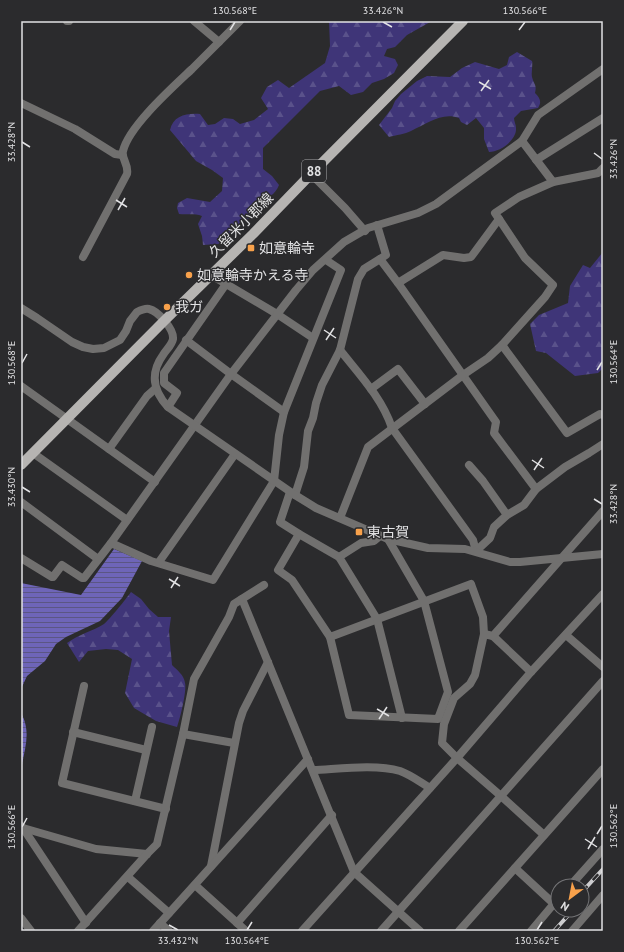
<svg xmlns="http://www.w3.org/2000/svg" width="624" height="952" viewBox="0 0 624 952" font-family="'PT Sans','Noto Sans JP',sans-serif">
  <style>
    .forest { fill: url(#forest-firs) }
    .water { fill: url(#water-rules) }
    .lines { fill: none; stroke-linecap: round; stroke-linejoin: round }
    .minor { stroke: #71706f; stroke-width: 8 }
    .tertiary { stroke: #71706f; stroke-width: 8 }
    .primary { stroke: #b6b4b2; stroke-width: 10 }
    .rail-casing { stroke: #cdcdcf; stroke-width: 4 }
    .rail { stroke: #2b2b2d; stroke-width: 2.5; stroke-dasharray: 8; stroke-linecap: butt }
    .ticks { fill: none; stroke: #e2e2e4; stroke-width: 1.5 }
    .poi-dot { fill: #f8a14b; stroke: #2b2b2d; stroke-width: 1.5 }
    .labels { text-anchor: middle; stroke-width: 3; stroke-linejoin: round; paint-order: stroke }
    .shield { fill: #2b2b2d; stroke: #ababad; stroke-width: 1 }
    .shield-label { font-size: 13px; font-weight: bold; fill: #e2e2e4 }
    .street-label { font-size: 14px; fill: #e2e2e4; stroke: #2b2b2d }
    .poi-label { font-size: 14px; fill: #e2e2e4; stroke: #2b2b2d; text-anchor: start }
    .neatline { fill: none; stroke: #e2e2e4; stroke-width: 1.5 }
    .ticks-label { font-size: 10px; text-anchor: middle; fill: #e2e2e4 }
  </style>
  <defs>
    <pattern id="forest-firs" width="22" height="20" patternUnits="userSpaceOnUse"><rect width="22" height="20" fill="#3f3578"/><path d="M5 1l3.5 6h-7zM16 11l3.5 6h-7z" fill="#5a528b"/></pattern>
    <pattern id="water-rules" width="6" height="5" patternUnits="userSpaceOnUse"><rect width="6" height="5" fill="#6e65b8"/><path d="M0 2.5h6" fill="none" stroke="#5b5684"/></pattern>
  </defs>
  <rect width="100%" height="100%" fill="#2b2b2d"/>
  <g class="forest">
    <path d="M 329,21 L 432,21 L 407,35 L 395,47 L 387,49 L 384,56 L 395,59 L 398,65 L 394,73 L 384,79 L 372,83 L 363,92 L 351,95 L 339,86 L 320,91 L 263,148 L 263,169 L 272,176 L 279,185 C 275,195 268,198 259,202 C 257,216 253,218 240,221 L 239,228 L 231,230 L 228,240 L 218,244 L 203,245 L 202,236 L 198,224 L 202,216 C 194,213 187,215 179,214 L 177,208 L 178,203 L 187,198 L 210,202 L 222,191 L 223,178 L 212,170 L 196,161 L 170,130 C 173,116 186,113 200,114 L 208,125 L 215,124 L 224,118 L 233,119 L 240,124 L 254,120 L 268,109 L 261,98 L 267,87 L 278,80 L 289,88 L 325,63 L 330,46 Z"/>
    <path d="M 517,52 L 532,61 C 533,66 531,72 532,77 C 534,85 537,84 535,93 C 540,98 542,102 538,108 L 521,111 L 514,118 C 514,121 516,125 516,128 C 517,140 500,152 489,152 L 484,139 L 484,128 L 476,118 L 467,125 L 461,122 L 459,118 C 441,112 427,124 411,131 C 405,134 396,135 389,137 L 379,125 L 392,108 L 395,101 L 401,94 L 417,81 L 427,76 L 450,77 L 462,68 L 475,62 L 499,69 L 507,65 L 509,57 Z"/>
    <polygon points="603,252 603,368 598,373 575,376 546,353 536,351 530,324 539,315 568,303 570,286 583,265 590,268"/>
    <path d="M 131,592 L 141,599 L 149,609 L 158,617 L 171,617 L 169,631 L 172,665 C 177,670 184,675 185,683 C 187,690 180,719 177,727 L 156,721 L 134,708 L 125,693 L 132,659 L 118,650 L 106,649 L 88,651 L 79,662 L 67,643 C 79,634 93,631 104,624 C 110,619 126,599 131,592 Z"/>
  </g>
  <g class="water">
    <polygon points="114,549 142,561 122,598 100,621 66,637 56,644 45,661 27,676 21,689 21,583 81,595"/>
    <path d="M 21,713 C 32,733 24,749 21,771 Z"/>
  </g>
  <g class="lines">
    <g class="minor">
      <polyline points="67,21 69,21"/>
      <polyline points="194,21 219,42"/>
      <polyline points="21,103 75,129 115,154 122,155"/>
      <polyline points="522,141 553,182"/>
      <polyline points="536,160 603,118"/>
      <polyline points="311,174 345,208 365,231"/>
      <polyline points="499,219 471,257 464,258 443,255 398,283 496,422 494,433 536,489"/>
      <polyline points="377,225 386,255 380,259 398,283"/>
      <path d="M 83,257 L 127,174 C 129,164 121,159 123,151 C 129,126 173,87 192,69 C 208,53 224,37 240,21"/>
      <polyline points="211,275 277,314 313,338"/>
      <polyline points="186,340 231,374 284,412"/>
      <polyline points="502,345 567,433 600,414 603,415"/>
      <path d="M 340,350 C 359,374 382,398 392,428 L 473,540 L 476,551"/>
      <polyline points="21,386 155,482"/>
      <polyline points="371,389 398,369 425,404"/>
      <polyline points="168,407 177,393 164,383 164,373 226,284"/>
      <polyline points="109,449 147,396 156,388"/>
      <polyline points="33,453 127,520"/>
      <polyline points="469,465 483,481 507,515"/>
      <polyline points="290,492 280,522 299,534 278,570 292,580 330,637 471,584 483,617 484,634"/>
      <polyline points="295,495 304,467 308,431 313,418 316,403 322,385 340,350 358,279 364,269 380,259"/>
      <polyline points="21,502 98,559"/>
      <polyline points="340,518 368,447 463,375 488,358 502,345 545,297 553,285 525,258 495,213 519,197 553,182 598,173 603,168"/>
      <polyline points="299,534 339,557"/>
      <polyline points="380,536 374,541 361,543 339,557 377,619 402,718"/>
      <polyline points="111,543 231,374 296,290 313,270 344,242 368,228 418,213 436,204 522,141 538,115 603,69"/>
      <polyline points="476,551 490,538 494,527 507,515 524,505 536,489 565,467 589,453 603,444"/>
      <polyline points="21,558 52,577 53,577 62,565 82,578 84,578 111,543 151,561 213,580 274,481 279,435 284,412 341,270 326,260"/>
      <polyline points="159,562 235,454"/>
      <polyline points="242,599 354,872 420,931"/>
      <polyline points="566,635 603,667"/>
      <polyline points="493,636 531,672"/>
      <polyline points="330,637 349,715 438,719 448,692 424,601 388,539"/>
      <polyline points="84,686 62,783 166,809"/>
      <polyline points="73,732 146,750"/>
      <polyline points="183,734 234,743"/>
      <path d="M 313,770 C 338,769 376,764 400,771 C 411,775 420,782 430,788"/>
      <polyline points="135,801 152,727"/>
      <polyline points="21,826 23,828 96,849 147,854"/>
      <polyline points="23,828 86,923"/>
      <polyline points="544,835 501,796 457,758 442,743 444,724 454,698 470,684 475,675 484,634 493,636 603,511"/>
      <polyline points="211,866 239,723 243,711 268,662"/>
      <polyline points="515,868 554,904"/>
      <polyline points="128,877 169,913"/>
      <polyline points="195,885 246,931"/>
      <polyline points="570,886 603,849"/>
      <polyline points="21,918 31,931"/>
      <polyline points="160,923 169,931"/>
      <polyline points="237,923 332,815"/>
      <polyline points="78,931 147,854 157,844 183,734 194,679 229,617 234,604 264,585"/>
      <polyline points="153,931 308,759"/>
      <polyline points="302,931 457,758 531,672 603,594"/>
      <polyline points="381,931 603,681"/>
      <polyline points="459,931 603,769"/>
      <polyline points="531,931 557,900"/>
    </g>
    <g class="tertiary">
      <path d="M 21,308 L 37,318 L 72,342 L 83,347 L 93,349 L 104,348 L 120,340 L 126,331 L 130,321 L 137,312 C 141,310 145,308 149,309 C 158,311 174,329 173,339 C 172,345 166,350 163,355 C 150,373 153,391 168,407 L 295,495 L 316,508 L 388,539 L 428,548 L 465,549 L 510,562 L 520,562 L 603,554"/>
      <polyline points="572,931 603,895"/>
    </g>
    <polyline class="primary" points="21,465 164,321 253,234 311,174 463,21"/>
    <g class="rail-casing">
      <g id="rail">
        <polyline points="582,892 603,869"/>
        <polyline points="554,931 573,910"/>
      </g>
    </g>
    <use href="#rail" class="rail"/>
  </g>
  <path class="ticks" d="M 383,22 L 392,27M 230,30 L 235,22M 519,30 L 525,22M 479,82 L 491,89M 481,91 L 489,80M 22,142 L 30,147M 594,153 L 602,159M 116,200 L 127,207M 118,210 L 125,198M 324,330 L 336,338M 326,340 L 334,328M 22,363 L 27,354M 597,370 L 602,362M 532,460 L 544,468M 534,470 L 542,458M 22,487 L 30,492M 594,499 L 602,504M 169,579 L 180,586M 171,588 L 178,577M 377,709 L 389,716M 379,719 L 387,707M 22,827 L 27,818M 597,834 L 602,826M 585,839 L 597,847M 588,849 L 595,837M 169,925 L 178,930M 247,930 L 252,922M 537,930 L 542,922"/>
  <g class="poi-dot">
    <rect x="247" y="244" width="8" height="8" rx="2"/>
    <circle cx="189" cy="275" r="4"/>
    <circle cx="167" cy="307" r="4"/>
    <rect x="355" y="528" width="8" height="8" rx="2"/>
  </g>
  <g class="labels">
    <rect class="shield" x="302" y="160" width="24" height="22" rx="3"/>
    <g class="shield-label">
      <text x="314" y="176">88</text>
    </g>
    <g class="street-label">
      <text transform="translate(241 225) rotate(-45)" y="5">久留米小郡線</text>
    </g>
    <g class="poi-label">
      <text x="259" y="253">如意輪寺</text>
      <text x="197" y="280">如意輪寺かえる寺</text>
      <text x="175" y="312">我ガ</text>
      <text x="367" y="537">東古賀</text>
    </g>
  </g>
  <rect width="624" height="952" fill="none" stroke="#2b2b2d" stroke-width="44"/>
  <g transform="translate(570 898) rotate(212)"><circle r="19" fill="#2b2b2d" stroke="#747476"/>
  <path d="M0-3L7 15L0 10L-7 15Z" fill="#f8a14b"/>
  <text y="-6" font-size="11" font-weight="bold" text-anchor="middle" fill="#e2e2e4">N</text>
  </g>
  <rect x="22" y="22" width="580" height="908" class="neatline"/>
  <g class="ticks-label">
    <text x="235" y="14">130.568°E</text>
    <text x="383" y="14">33.426°N</text>
    <text x="525" y="14">130.566°E</text>
    <text transform="translate(11 142) rotate(-90)" y="4">33.428°N</text>
    <text transform="translate(613 159) rotate(-90)" y="4">33.426°N</text>
    <text transform="translate(613 362) rotate(-90)" y="4">130.564°E</text>
    <text transform="translate(11 363) rotate(-90)" y="4">130.568°E</text>
    <text transform="translate(11 487) rotate(-90)" y="4">33.430°N</text>
    <text transform="translate(613 504) rotate(-90)" y="4">33.428°N</text>
    <text transform="translate(613 826) rotate(-90)" y="4">130.562°E</text>
    <text transform="translate(11 827) rotate(-90)" y="4">130.566°E</text>
    <text x="178" y="944">33.432°N</text>
    <text x="247" y="944">130.564°E</text>
    <text x="537" y="944">130.562°E</text>
  </g>
</svg>
